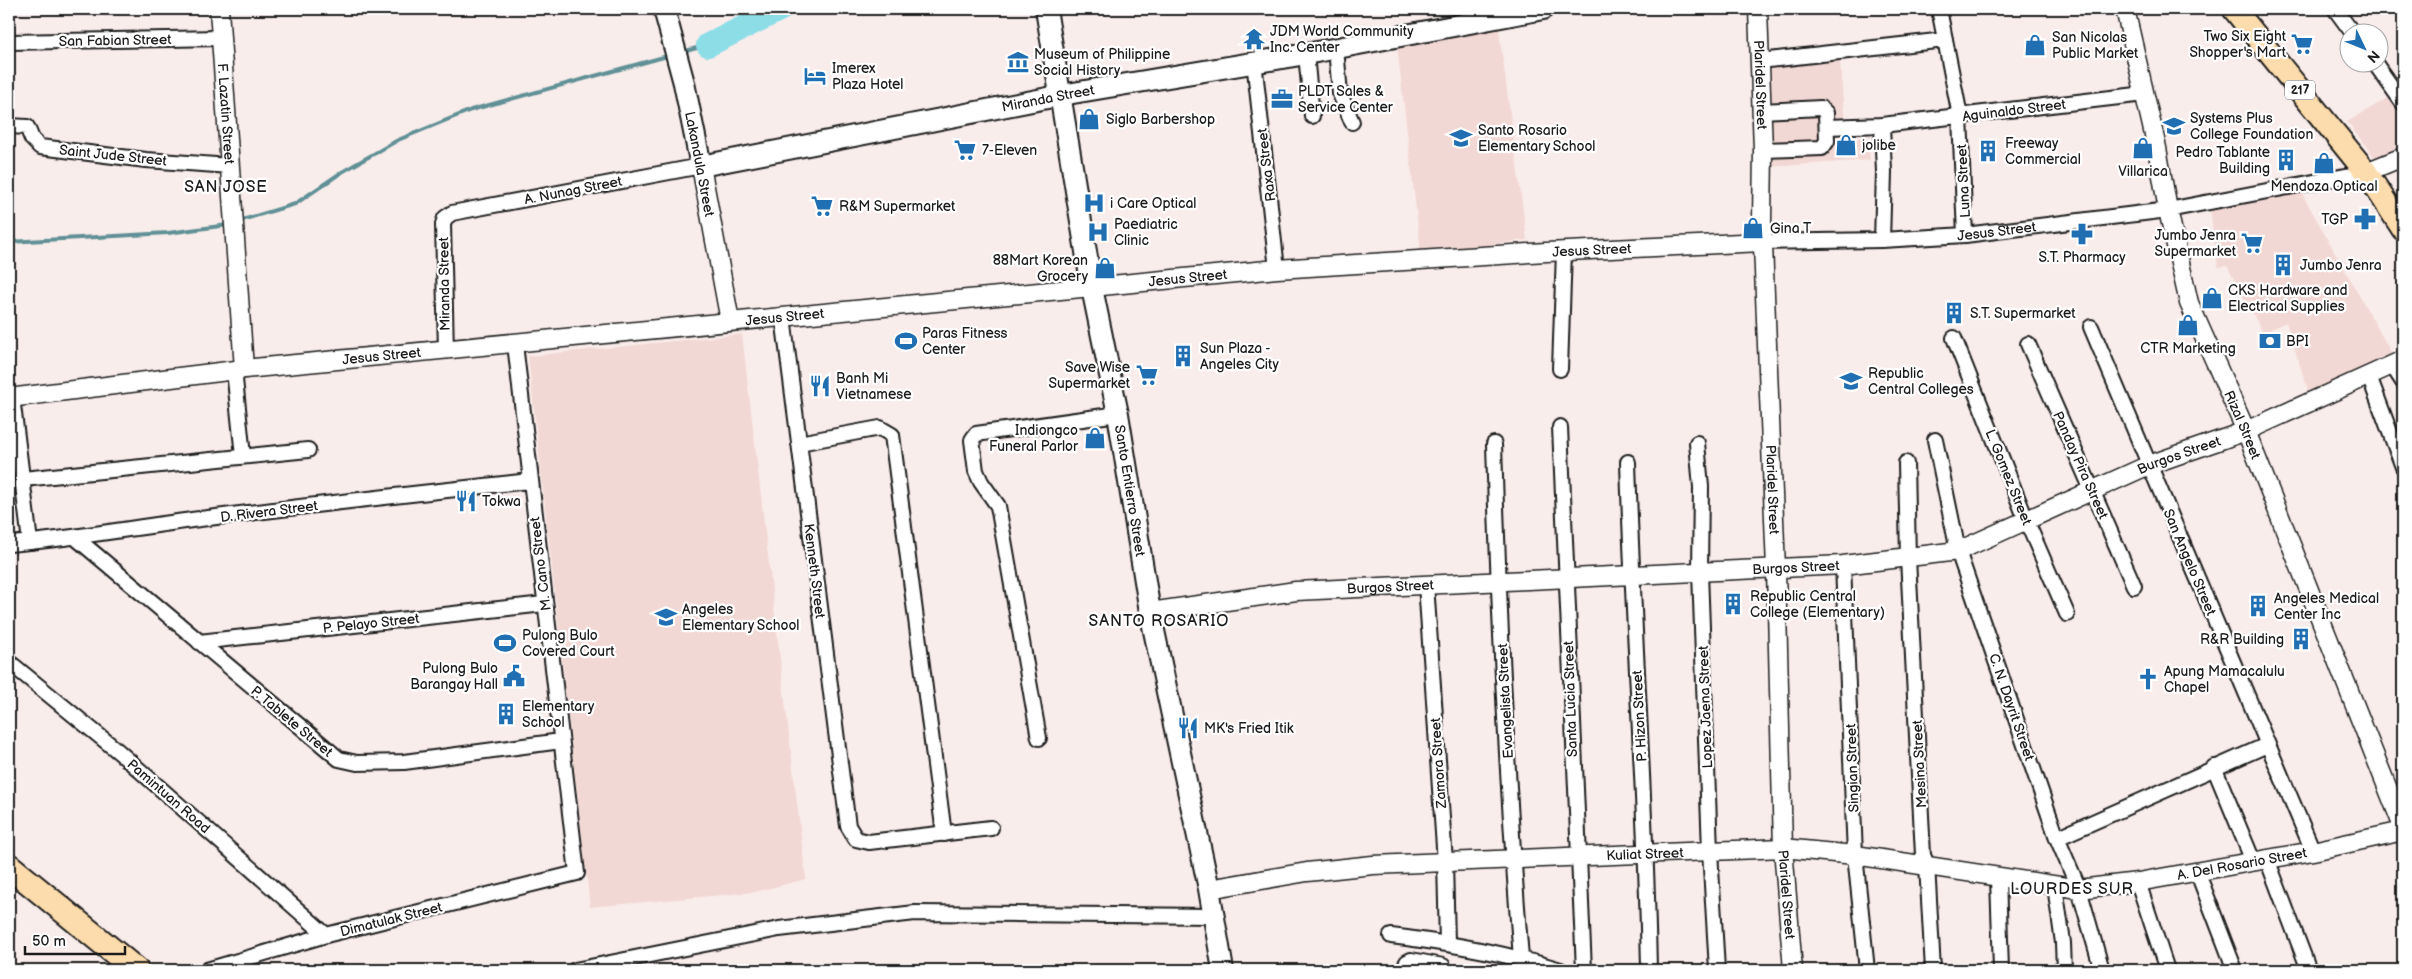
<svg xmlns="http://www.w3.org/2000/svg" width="2412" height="979" viewBox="0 0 2412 979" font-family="'Balsamiq Sans',sans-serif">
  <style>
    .built { fill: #f2d8d4 }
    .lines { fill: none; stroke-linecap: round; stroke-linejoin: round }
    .stream { stroke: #609096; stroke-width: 4 }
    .river { stroke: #8ddde7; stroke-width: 24 }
    .minor-casing { stroke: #1c1c1c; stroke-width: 18 }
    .tertiary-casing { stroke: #1c1c1c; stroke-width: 21 }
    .secondary-casing { stroke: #1c1c1c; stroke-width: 24 }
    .primary-casing { stroke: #1c1c1c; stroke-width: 26 }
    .trunk-casing { stroke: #1c1c1c; stroke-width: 28 }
    .minor { stroke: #fff; stroke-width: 14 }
    .tertiary { stroke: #fff; stroke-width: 18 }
    .secondary { stroke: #fff; stroke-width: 20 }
    .primary { stroke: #fcdcac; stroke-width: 22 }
    .trunk { stroke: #fcdcac; stroke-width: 24 }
    .labels { text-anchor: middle; stroke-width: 4.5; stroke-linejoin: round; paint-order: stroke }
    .shield { fill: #fff; stroke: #606060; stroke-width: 1 }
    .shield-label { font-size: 12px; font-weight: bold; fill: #1c1c1c }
    .poi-label { font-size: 14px; fill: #1c1c1c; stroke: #fff; text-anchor: start }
    .street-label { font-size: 14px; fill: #1c1c1c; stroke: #fff }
    .quarter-label { font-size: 16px; letter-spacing: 1px; fill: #1c1c1c; stroke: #fff }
  </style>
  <rect width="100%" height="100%" fill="#f9edeb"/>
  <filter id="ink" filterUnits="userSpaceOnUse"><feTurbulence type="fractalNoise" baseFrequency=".02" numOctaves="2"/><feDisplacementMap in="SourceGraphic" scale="10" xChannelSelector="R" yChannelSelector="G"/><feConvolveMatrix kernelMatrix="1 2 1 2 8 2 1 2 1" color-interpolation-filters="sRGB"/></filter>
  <g filter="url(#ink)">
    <g class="built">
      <polygon points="1498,23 1527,240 1421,253 1396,37"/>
      <polygon points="1840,61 1846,139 1868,137 1870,160 1767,167 1763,66"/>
      <polygon points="2393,95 2403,109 2403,148 2376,159 2347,122"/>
      <polygon points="2300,190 2396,361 2311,400 2286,322 2263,333 2227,266 2218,267 2210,209"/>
      <polygon points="742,334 806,879 755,892 590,907 528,356"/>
    </g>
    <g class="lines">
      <g class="stream">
        <polyline points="682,52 708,45"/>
        <polyline points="239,221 295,204 342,172 398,140 471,110 671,55"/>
        <polyline points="9,242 168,233 228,225"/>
      </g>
      <polyline class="river" points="708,45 781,9"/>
      <g class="minor-casing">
        <g id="minor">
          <polyline points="1939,9 1960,116 1965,235"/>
          <polyline points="2335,9 2352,32"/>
          <polyline points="9,42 221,38"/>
          <polyline points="1336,48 1340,94 1352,122"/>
          <polyline points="1306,54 1312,116"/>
          <polyline points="1254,61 1277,269"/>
          <polyline points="1760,61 1945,40"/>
          <polyline points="2374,62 2403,103"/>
          <polyline points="1762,111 1821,108 1826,113 1827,141 1822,148 1763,150"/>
          <polyline points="1882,125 1884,172 1882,240"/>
          <polyline points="9,126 27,127 32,139 40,147 146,160 230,166"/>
          <polyline points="1827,127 1882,125 2145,94"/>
          <path id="s1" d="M 1763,242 L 1882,240 L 1965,235 L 2168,210 L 2366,172"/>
          <polyline points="783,317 848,826 856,839 869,842 991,828"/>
          <polyline points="2091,327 2313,851"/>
          <polyline points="1954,338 2027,522 2067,614"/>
          <polyline points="2028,344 2134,586"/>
          <polyline points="446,351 443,224 445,218 452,213 701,166"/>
          <polyline points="2392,365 2403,382"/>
          <polyline points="1560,369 1564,251"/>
          <polyline points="234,370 243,456"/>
          <polyline points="2369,376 2403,467"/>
          <polyline points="12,397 30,542"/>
          <polyline points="1560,427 1584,970"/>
          <polyline points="1935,440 1958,551 2057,838 2079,889 2102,970"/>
          <polyline points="799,443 880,428 892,435 944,834"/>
          <polyline points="1697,443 1701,487 1700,572 1710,851 1717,970"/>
          <path d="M 1494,444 C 1499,615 1507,787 1521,958"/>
          <path d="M 1628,462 C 1633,632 1646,801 1649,970"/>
          <polyline points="1906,463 1908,558 1923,855 1927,865 1933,970"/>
          <polyline points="23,479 308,450"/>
          <polyline points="76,538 339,759 357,763 404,762 561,741"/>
          <path d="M 9,544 C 73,539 136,527 200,519 C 310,505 420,493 530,481"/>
          <polyline points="1843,565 1855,855 1867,970"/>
          <polyline points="1426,584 1445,862 1447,943"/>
          <polyline points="199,642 544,604"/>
          <polyline points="9,662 119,752 326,935"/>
          <polyline points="1039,738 998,506 981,482 976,471 972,440 976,434 1118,414"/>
          <polyline points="2214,767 2253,861"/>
          <polyline points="2057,838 2267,745"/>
          <polyline points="2267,859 2309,970"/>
          <polyline points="2197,871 2235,970"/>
          <polyline points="1998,878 2001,970"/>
          <polyline points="2138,882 2167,970"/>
          <polyline points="2055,886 2063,943 2064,970"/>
          <path d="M 1391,936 C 1449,943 1505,953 1561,970"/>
          <polyline points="207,970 326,935 577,873 515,344"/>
          <polyline points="575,970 779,929 915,913 1213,916"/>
          <polyline points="1403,970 1407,962 1411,960 1443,966 1442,970"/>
        </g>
      </g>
      <g class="tertiary-casing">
        <g id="tertiary">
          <path id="s2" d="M 219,9 L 244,369"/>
          <path id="s3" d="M 1758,9 L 1763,150 L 1762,220 L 1776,569 L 1783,848 L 1793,970"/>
          <path id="s4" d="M 2125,9 L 2157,148 L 2168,210 L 2189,303 L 2246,431 L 2403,827"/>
          <polyline points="701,166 730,321"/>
          <polyline points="2366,172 2403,157"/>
          <path id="s5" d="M 9,398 L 244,369 L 1277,269 L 1546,252 L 1763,242"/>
          <path id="s6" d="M 1150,612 L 1296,591 L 1843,565 L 1958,551 L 2149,465 L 2246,431 L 2403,360"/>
          <path id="s7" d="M 1209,889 L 1307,872 L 1373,865 L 1783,848 L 1855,855 L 2079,889 L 2138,882 L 2313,851 L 2403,831"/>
        </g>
      </g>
      <g class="secondary-casing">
        <g id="secondary">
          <path id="s8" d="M 664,9 L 684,83 L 701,166 L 1073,93 L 1306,54 L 1543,9"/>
          <path id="s9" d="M 1046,9 L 1092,288 L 1118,414 L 1150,612 L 1209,889 L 1223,970"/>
        </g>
      </g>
      <g class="primary-casing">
        <polyline id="primary" points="2234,9 2366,172 2403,229"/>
      </g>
      <g class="trunk-casing">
        <polyline id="trunk" points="9,866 136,970"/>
      </g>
      <use href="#minor" class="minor"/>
      <use href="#tertiary" class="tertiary"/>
      <use href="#secondary" class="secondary"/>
      <use href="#primary" class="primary"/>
      <use href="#trunk" class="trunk"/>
    </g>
  </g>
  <defs>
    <g id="temple-bare" transform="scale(1.725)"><path d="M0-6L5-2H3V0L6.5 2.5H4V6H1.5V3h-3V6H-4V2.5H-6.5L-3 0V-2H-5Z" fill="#1f6fb2" stroke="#fff" stroke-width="2.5" paint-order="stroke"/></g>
    <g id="supermarket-bare" transform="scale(1.725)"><path d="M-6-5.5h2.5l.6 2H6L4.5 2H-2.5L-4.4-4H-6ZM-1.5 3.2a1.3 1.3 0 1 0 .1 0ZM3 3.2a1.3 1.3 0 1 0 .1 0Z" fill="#1f6fb2" stroke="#fff" stroke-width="2.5" paint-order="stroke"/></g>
    <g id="shop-bare" transform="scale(1.725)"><path d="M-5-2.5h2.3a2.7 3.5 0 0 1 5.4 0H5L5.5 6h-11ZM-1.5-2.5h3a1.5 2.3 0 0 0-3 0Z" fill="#1f6fb2" stroke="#fff" stroke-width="2.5" paint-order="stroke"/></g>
    <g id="museum-bare" transform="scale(1.725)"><path d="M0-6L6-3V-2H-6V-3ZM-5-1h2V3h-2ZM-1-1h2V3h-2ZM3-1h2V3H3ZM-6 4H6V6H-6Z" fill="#1f6fb2" stroke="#fff" stroke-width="2.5" paint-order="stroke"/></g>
    <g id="hotel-bare" transform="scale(1.725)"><path d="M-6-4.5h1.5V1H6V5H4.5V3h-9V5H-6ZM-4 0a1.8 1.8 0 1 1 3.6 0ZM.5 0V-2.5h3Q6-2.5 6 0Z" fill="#1f6fb2" stroke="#fff" stroke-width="2.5" paint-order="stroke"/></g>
    <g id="office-bare" transform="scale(1.725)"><path d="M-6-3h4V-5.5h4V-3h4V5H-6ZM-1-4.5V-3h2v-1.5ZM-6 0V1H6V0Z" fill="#1f6fb2" stroke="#fff" stroke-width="2.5" paint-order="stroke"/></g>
    <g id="university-bare" transform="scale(1.725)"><path d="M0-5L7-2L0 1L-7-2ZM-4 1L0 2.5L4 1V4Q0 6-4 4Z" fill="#1f6fb2" stroke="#fff" stroke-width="2.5" paint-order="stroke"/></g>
    <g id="school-bare" transform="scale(1.725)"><path d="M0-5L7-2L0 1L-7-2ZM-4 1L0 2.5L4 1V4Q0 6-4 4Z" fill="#1f6fb2" stroke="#fff" stroke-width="2.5" paint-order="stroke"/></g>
    <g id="building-bare" transform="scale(1.725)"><path d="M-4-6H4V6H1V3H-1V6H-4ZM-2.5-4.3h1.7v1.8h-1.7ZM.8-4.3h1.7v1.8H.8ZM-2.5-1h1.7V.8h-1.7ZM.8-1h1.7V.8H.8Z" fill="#1f6fb2" stroke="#fff" stroke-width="2.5" paint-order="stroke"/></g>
    <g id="hospital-bare" transform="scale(1.725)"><path d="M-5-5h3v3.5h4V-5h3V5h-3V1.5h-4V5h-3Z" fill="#1f6fb2" stroke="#fff" stroke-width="2.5" paint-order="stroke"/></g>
    <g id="pharmacy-bare" transform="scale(1.725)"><path d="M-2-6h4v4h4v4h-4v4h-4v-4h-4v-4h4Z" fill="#1f6fb2" stroke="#fff" stroke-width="2.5" paint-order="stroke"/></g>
    <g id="stadium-bare" transform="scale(1.725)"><path d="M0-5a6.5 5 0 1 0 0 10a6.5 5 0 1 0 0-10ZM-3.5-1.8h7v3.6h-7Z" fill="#1f6fb2" stroke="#fff" stroke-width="2.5" paint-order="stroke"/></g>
    <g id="bank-bare" transform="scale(1.725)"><path d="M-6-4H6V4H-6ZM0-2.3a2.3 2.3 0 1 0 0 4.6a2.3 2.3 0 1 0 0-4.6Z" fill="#1f6fb2" stroke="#fff" stroke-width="2.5" paint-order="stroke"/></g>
    <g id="restaurant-bare" transform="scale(1.725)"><path d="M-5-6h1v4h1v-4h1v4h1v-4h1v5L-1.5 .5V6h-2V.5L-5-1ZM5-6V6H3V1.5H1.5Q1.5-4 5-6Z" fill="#1f6fb2" stroke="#fff" stroke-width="2.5" paint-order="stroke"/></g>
    <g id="civic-bare" transform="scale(1.725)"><path d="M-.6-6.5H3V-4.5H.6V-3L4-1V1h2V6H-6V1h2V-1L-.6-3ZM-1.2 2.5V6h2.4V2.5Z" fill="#1f6fb2" stroke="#fff" stroke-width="2.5" paint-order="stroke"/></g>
    <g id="church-bare" transform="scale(1.725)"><path d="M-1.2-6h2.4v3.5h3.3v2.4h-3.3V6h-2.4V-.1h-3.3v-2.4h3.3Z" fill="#1f6fb2" stroke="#fff" stroke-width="2.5" paint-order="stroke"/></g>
  </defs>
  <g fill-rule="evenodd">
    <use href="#temple-bare" x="1254" y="39"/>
    <use href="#supermarket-bare" x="2302" y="44"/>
    <use href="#shop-bare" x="2035" y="45"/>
    <use href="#museum-bare" x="1018" y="62"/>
    <use href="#hotel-bare" x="815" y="76"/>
    <use href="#office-bare" x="1282" y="99"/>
    <use href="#shop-bare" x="1089" y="119"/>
    <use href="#university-bare" x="2174" y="126"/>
    <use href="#school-bare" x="1461" y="138"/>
    <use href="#shop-bare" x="1846" y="145"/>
    <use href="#shop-bare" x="2143" y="148"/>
    <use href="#supermarket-bare" x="965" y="150"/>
    <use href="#building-bare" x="1988" y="151"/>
    <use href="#building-bare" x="2286" y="160"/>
    <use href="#shop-bare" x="2324" y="163"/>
    <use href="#hospital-bare" x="1094" y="203"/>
    <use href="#supermarket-bare" x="822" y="206"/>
    <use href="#pharmacy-bare" x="2365" y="219"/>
    <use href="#shop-bare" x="1753" y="228"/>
    <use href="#hospital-bare" x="1098" y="232"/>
    <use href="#pharmacy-bare" x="2082" y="234"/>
    <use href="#supermarket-bare" x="2252" y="243"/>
    <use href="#building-bare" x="2283" y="265"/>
    <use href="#shop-bare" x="1105" y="268"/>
    <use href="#shop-bare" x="2212" y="298"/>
    <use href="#building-bare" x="1954" y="313"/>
    <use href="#shop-bare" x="2188" y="325"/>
    <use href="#stadium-bare" x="906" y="341"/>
    <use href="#bank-bare" x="2270" y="341"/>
    <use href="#building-bare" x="1183" y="356"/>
    <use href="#supermarket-bare" x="1147" y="375"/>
    <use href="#university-bare" x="1851" y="381"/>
    <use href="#restaurant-bare" x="820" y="386"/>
    <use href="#shop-bare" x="1095" y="438"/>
    <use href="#restaurant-bare" x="466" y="501"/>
    <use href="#building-bare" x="1733" y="604"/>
    <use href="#building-bare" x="2258" y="606"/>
    <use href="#school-bare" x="666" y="617"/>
    <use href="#building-bare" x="2301" y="639"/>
    <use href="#stadium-bare" x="505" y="643"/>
    <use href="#civic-bare" x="514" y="676"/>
    <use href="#church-bare" x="2148" y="679"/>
    <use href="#building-bare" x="506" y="714"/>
    <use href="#restaurant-bare" x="1188" y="728"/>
  </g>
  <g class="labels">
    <rect class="shield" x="2285" y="80.5" width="30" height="19" rx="4"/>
    <g class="shield-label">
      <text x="2300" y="94">217</text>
    </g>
    <g class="poi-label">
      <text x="1270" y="36">JDM World Community<tspan x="1270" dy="16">Inc. Center</tspan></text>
      <text x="2286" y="41" text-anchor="end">Two Six Eight<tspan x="2286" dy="16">Shopper's Mart</tspan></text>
      <text x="2052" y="42">San Nicolas<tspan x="2052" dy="16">Public Market</tspan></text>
      <text x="1034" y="59">Museum of Philippine<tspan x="1034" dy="16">Social History</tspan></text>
      <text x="832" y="73">Imerex<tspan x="832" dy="16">Plaza Hotel</tspan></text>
      <text x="1298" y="96">PLDT Sales &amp;<tspan x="1298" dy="16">Service Center</tspan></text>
      <text x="2190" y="123">Systems Plus<tspan x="2190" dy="16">College Foundation</tspan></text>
      <text x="1106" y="124">Siglo Barbershop</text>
      <text x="1478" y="135">Santo Rosario<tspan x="1478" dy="16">Elementary School</tspan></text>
      <text x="2005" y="148">Freeway<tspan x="2005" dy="16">Commercial</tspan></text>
      <text x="1862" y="150">jolibe</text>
      <text x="982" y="155">7-Eleven</text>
      <text x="2270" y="157" text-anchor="end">Pedro Tablante<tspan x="2270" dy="16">Building</tspan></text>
      <text x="2143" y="176" text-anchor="middle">Villarica</text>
      <text x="2324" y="191" text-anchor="middle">Mendoza Optical</text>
      <text x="1110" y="208">i Care Optical</text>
      <text x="839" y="211">R&amp;M Supermarket</text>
      <text x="2348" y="224" text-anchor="end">TGP</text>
      <text x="1114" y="229">Paediatric<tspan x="1114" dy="16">Clinic</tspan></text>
      <text x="1770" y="233">Gina T</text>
      <text x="2236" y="240" text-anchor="end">Jumbo Jenra<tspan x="2236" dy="16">Supermarket</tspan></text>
      <text x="2082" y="262" text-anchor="middle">S.T. Pharmacy</text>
      <text x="1088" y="265" text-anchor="end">88Mart Korean<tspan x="1088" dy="16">Grocery</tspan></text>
      <text x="2300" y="270">Jumbo Jenra</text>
      <text x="2228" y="295">CKS Hardware and<tspan x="2228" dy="16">Electrical Supplies</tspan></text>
      <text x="1970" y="318">S.T. Supermarket</text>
      <text x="922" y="338">Paras Fitness<tspan x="922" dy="16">Center</tspan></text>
      <text x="2286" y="346">BPI</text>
      <text x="1200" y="353">Sun Plaza -<tspan x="1200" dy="16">Angeles City</tspan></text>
      <text x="2188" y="353" text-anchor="middle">CTR Marketing</text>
      <text x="1130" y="372" text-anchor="end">Save Wise<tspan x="1130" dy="16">Supermarket</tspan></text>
      <text x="1868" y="378">Republic<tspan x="1868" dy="16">Central Colleges</tspan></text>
      <text x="836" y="383">Banh Mi<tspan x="836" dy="16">Vietnamese</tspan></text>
      <text x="1078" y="435" text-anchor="end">Indiongco<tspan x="1078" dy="16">Funeral Parlor</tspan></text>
      <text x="482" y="506">Tokwa</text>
      <text x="1750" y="601">Republic Central<tspan x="1750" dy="16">College (Elementary)</tspan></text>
      <text x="2274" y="603">Angeles Medical<tspan x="2274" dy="16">Center Inc</tspan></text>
      <text x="682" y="614">Angeles<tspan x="682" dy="16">Elementary School</tspan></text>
      <text x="522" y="640">Pulong Bulo<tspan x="522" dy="16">Covered Court</tspan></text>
      <text x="2284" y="644" text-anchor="end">R&amp;R Building</text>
      <text x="498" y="673" text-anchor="end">Pulong Bulo<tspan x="498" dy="16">Barangay Hall</tspan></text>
      <text x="2164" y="676">Apung Mamacalulu<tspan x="2164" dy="16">Chapel</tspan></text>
      <text x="522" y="711">Elementary<tspan x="522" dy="16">School</tspan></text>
      <text x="1204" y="733">MK's Fried Itik</text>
    </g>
    <g class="street-label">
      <text transform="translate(115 40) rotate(-1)" y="5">San Fabian Street</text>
      <text dy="5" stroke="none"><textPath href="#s3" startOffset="76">Plaridel Street</textPath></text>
      <text dy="5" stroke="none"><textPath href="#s8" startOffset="515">Miranda Street</textPath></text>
      <text transform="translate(2014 110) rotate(-7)" y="5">Aguinaldo Street</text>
      <text dy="5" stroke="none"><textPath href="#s2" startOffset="105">F. Lazatin Street</textPath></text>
      <text transform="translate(113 155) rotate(6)" y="5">Saint Jude Street</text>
      <text transform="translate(700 164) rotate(79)" y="5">Lakandula Street</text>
      <text transform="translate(1266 165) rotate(-97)" y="5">Raxa Street</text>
      <text transform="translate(1963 181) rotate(-93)" y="5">Luna Street</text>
      <text transform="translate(573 190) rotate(-11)" y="5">A. Nunag Street</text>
      <text dy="5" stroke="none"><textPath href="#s1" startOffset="234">Jesus Street</textPath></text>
      <text dy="5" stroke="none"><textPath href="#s5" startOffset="1590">Jesus Street</textPath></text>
      <text dy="5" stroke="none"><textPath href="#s5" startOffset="1185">Jesus Street</textPath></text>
      <text transform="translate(444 284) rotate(-91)" y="5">Miranda Street</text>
      <text dy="5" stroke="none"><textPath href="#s5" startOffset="780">Jesus Street</textPath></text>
      <text dy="5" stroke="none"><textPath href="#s5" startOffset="375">Jesus Street</textPath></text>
      <text dy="5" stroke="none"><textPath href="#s4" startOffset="434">Rizal Street</textPath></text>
      <text dy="5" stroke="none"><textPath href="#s6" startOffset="1052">Burgos Street</textPath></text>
      <text transform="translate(2081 465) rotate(66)" y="5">Panday Pira Street</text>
      <text transform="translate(2009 477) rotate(68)" y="5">L. Gomez Street</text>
      <text dy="5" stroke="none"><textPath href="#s9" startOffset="489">Santo Entierro Street</textPath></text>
      <text dy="5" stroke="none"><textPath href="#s3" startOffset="481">Plaridel Street</textPath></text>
      <text transform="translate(269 511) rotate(-7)" y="5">D. Rivera Street</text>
      <text transform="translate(2190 562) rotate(67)" y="5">San Angelo Street</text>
      <text transform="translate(540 564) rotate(-97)" y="5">M. Cano Street</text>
      <text dy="5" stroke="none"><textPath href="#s6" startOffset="648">Burgos Street</textPath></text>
      <text transform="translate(815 571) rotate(83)" y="5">Kenneth Street</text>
      <text dy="5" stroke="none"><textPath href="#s6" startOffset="242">Burgos Street</textPath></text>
      <text transform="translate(371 623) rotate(-6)" y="5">P. Pelayo Street</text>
      <text transform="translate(1570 699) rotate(-92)" y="5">Santa Lucia Street</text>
      <text transform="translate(1505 701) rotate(-93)" y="5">Evangelista Street</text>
      <text transform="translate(1705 707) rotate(-92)" y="5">Lopez Jaena Street</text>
      <text transform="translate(2012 707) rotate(71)" y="5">C. N. Dayrit Street</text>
      <text transform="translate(1639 716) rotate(-93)" y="5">P. Hizon Street</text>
      <text transform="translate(292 721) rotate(40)" y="5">P. Tablete Street</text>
      <text transform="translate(1438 763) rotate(-94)" y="5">Zamora Street</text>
      <text transform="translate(1919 764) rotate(-93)" y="5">Mesina Street</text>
      <text transform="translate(1852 768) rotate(-92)" y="5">Singian Street</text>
      <text transform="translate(169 796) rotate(41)" y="5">Pamintuan Road</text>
      <text dy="5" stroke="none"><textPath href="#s7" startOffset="438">Kuliat Street</textPath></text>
      <text dy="5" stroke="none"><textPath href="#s7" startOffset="1040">A. Del Rosario Street</textPath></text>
      <text dy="5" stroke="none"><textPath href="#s3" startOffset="886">Plaridel Street</textPath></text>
      <text transform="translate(391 919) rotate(-14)" y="5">Dimatulak Street</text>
    </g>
    <g class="quarter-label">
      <text x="226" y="192">SAN JOSE</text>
      <text x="1159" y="626">SANTO ROSARIO</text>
      <text x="2072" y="894">LOURDES SUR</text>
    </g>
  </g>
  <rect width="2412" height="979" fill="none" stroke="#fff" stroke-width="30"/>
  <rect x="15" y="15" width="2382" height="949" fill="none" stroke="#1c1c1c" stroke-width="2" filter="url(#ink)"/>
  <g transform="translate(2364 48) rotate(133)"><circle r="24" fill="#ffffff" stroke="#a4a4a4"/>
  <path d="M0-4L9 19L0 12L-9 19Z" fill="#1f6fb2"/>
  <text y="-8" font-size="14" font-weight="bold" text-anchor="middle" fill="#1c1c1c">N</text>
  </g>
  <path d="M25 946v8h100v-8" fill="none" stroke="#1c1c1c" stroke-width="2.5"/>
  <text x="32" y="946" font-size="15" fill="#1c1c1c" stroke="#ffffff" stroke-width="4" paint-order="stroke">50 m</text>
</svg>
